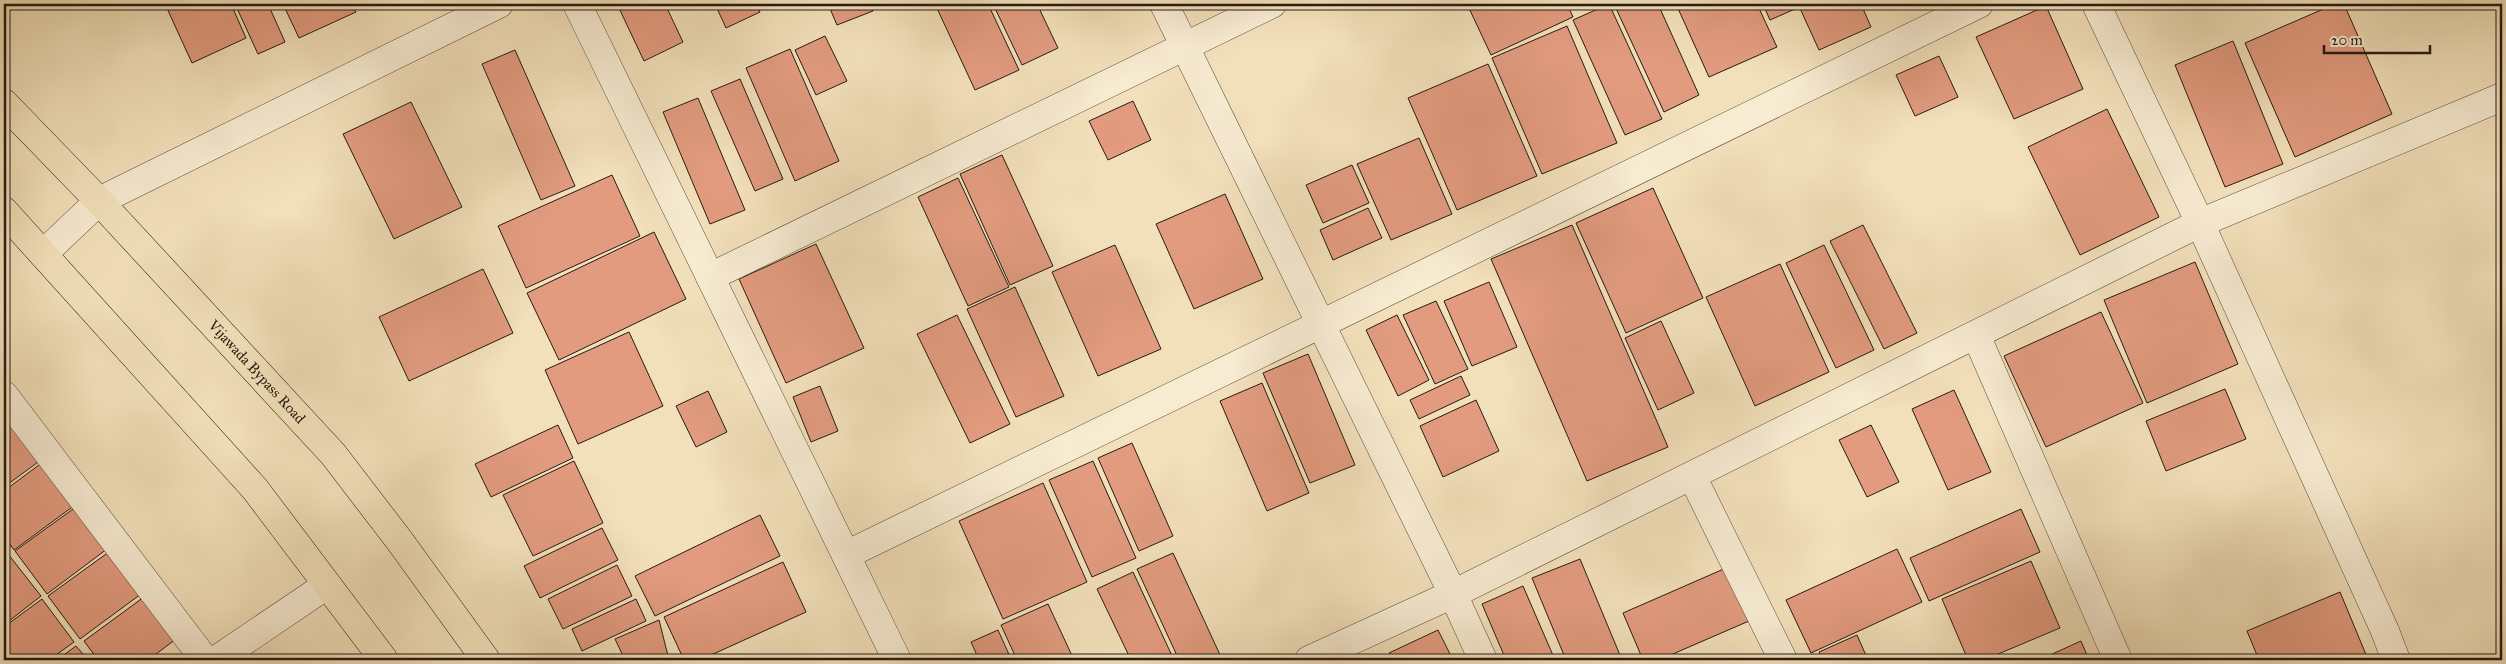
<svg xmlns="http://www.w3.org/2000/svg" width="2506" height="664" viewBox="0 0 2506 664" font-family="'IM FELL Great Primer',serif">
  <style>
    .building { fill: #e29b7f; stroke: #261b14 }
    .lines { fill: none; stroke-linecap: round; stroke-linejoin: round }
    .minor-casing { stroke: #594c3e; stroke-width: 29 }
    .major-casing { stroke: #261b14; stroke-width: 29 }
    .minor { stroke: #f7ebd2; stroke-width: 28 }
    .major { stroke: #f2e0ba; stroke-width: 28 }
    .labels { text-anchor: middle; stroke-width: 4; stroke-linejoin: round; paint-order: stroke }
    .street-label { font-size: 15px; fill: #261b14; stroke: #f7ebd2 }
  </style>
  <rect width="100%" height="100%" fill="#f2e0ba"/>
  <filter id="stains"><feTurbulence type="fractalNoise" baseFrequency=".004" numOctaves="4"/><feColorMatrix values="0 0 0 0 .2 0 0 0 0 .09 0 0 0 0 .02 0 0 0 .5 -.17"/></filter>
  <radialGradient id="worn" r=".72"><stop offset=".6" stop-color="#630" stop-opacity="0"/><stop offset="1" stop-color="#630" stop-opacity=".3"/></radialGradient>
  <g class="building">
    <polygon points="165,4 231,4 246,38 192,63"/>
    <polygon points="235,4 268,4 285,42 258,54"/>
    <polygon points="283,4 352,4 356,12 299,38"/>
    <polygon points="622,4 665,4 683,42 644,61 618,6"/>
    <polygon points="715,4 756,4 760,12 726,28"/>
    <polygon points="828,4 870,4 873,11 837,25"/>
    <polygon points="935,4 988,4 1019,70 975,90"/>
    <polygon points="993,4 1037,4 1058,48 1022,65"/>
    <polygon points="1467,4 1567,4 1573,17 1491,55"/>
    <polygon points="1609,4 1662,119 1625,135 1573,20"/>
    <polygon points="1614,4 1658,4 1699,95 1664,112"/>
    <polygon points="1676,4 1757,4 1777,47 1709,77"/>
    <polygon points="1763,4 1793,4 1795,9 1770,20"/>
    <polygon points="1798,4 1861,4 1871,27 1819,50"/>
    <polygon points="2335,4 2344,4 2392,114 2295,157 2245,43"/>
    <polygon points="2046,6 2083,89 2014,119 1976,37"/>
    <polygon points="1567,26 1617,143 1542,174 1492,58"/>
    <polygon points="825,36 847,81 816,95 795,50"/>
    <polygon points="2233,41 2283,164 2225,187 2175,65"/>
    <polygon points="790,49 839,161 795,181 746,68"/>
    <polygon points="515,50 575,186 541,200 482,64"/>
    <polygon points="1939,56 1958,97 1915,116 1896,75"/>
    <polygon points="1488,64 1537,176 1457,210 1408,98"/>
    <polygon points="740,79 783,179 755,191 711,91"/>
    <polygon points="698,98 745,210 710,224 663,112"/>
    <polygon points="1133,101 1151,140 1108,160 1089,121"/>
    <polygon points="411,102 462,207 394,239 343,134"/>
    <polygon points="2107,109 2159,217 2080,255 2028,147"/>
    <polygon points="1419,138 1452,214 1391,240 1357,164"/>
    <polygon points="1002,155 1053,266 1010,285 960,174"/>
    <polygon points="1352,165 1369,203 1323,223 1306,185"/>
    <polygon points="612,175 640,236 526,288 498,226"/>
    <polygon points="958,178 1009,287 968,306 918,197"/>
    <polygon points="1653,188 1703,298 1626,333 1576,223"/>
    <polygon points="1225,194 1263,279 1194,309 1156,224"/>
    <polygon points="1368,208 1382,238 1333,260 1320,230"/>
    <polygon points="1572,225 1668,447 1587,481 1491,259"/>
    <polygon points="1863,225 1917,333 1884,349 1830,241"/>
    <polygon points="654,232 686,299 559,360 527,293"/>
    <polygon points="816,244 864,348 786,383 739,279"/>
    <polygon points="1115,245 1161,349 1098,376 1052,272"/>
    <polygon points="1824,245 1874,350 1836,368 1786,263"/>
    <polygon points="2195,262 2238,364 2147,403 2104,300"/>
    <polygon points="1780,264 1829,372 1755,406 1706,297"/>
    <polygon points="483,269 513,333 409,381 379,317"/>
    <polygon points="1489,282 1517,347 1472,366 1444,301"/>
    <polygon points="1015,287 1064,396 1016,417 967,309"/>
    <polygon points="1436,301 1468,369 1435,384 1403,315"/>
    <polygon points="2101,312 2143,403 2046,447 2004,356"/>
    <polygon points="957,315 1010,424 970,443 917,334"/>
    <polygon points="1397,315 1429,380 1398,396 1366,330"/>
    <polygon points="1661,321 1694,393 1658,410 1625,338"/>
    <polygon points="629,332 663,406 578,444 545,370"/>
    <polygon points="1308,354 1355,465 1310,483 1263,373"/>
    <polygon points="1461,376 1470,395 1419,419 1410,400"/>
    <polygon points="1262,383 1309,493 1267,511 1220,401"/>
    <polygon points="820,386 838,431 811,442 793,397"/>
    <polygon points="2225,389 2246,439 2166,471 2146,421"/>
    <polygon points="1954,390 1991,472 1948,490 1912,409"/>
    <polygon points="708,391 727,432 696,447 676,406"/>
    <polygon points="1476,400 1499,451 1443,477 1420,426"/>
    <polygon points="14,414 45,457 4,487 4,421"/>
    <polygon points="558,425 573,458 491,497 475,464"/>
    <polygon points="1871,425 1899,482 1867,497 1839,440"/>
    <polygon points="1132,443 1173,536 1139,551 1098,458"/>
    <polygon points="47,459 79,502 14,550 4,536 4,491"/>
    <polygon points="574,461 603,523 533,556 503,495"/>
    <polygon points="1093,461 1136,558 1092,577 1049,480"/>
    <polygon points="1043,483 1087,582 1003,619 959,521"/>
    <polygon points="80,504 111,546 47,594 15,551"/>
    <polygon points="2021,509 2040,552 1929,601 1910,558"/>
    <polygon points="760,515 780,556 655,616 635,576"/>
    <polygon points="602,528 618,560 540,598 524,566"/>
    <polygon points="113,549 145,591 80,639 48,596"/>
    <polygon points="1897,549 1922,602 1811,653 1786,600"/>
    <polygon points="1173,553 1221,657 1213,660 1179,660 1137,569"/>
    <polygon points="8,554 41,596 4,625 4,558"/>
    <polygon points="1580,559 1622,660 1566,660 1532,578"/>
    <polygon points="2031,561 2060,628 1984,660 1968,660 1942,599"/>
    <polygon points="783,562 806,612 700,660 684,660 664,617"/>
    <polygon points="617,565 632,596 563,629 548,599"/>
    <polygon points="1726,568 1749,621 1659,660 1643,660 1623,613"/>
    <polygon points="1133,572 1174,660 1131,660 1097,589"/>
    <polygon points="1523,586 1555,660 1506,660 1482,604"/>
    <polygon points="2340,592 2367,657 2359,660 2259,660 2247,631"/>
    <polygon points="148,594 180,636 148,660 98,660 84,641"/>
    <polygon points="42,599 74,642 49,660 4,660 4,627"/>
    <polygon points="636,599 646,621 582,651 572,629"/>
    <polygon points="1048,604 1074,660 1017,660 1001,625"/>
    <polygon points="659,620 669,660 625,660 615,639"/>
    <polygon points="998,630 1011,659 979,660 971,642"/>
    <polygon points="1438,630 1453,660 1393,660 1389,653"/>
    <polygon points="1857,635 1868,660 1823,660 1819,652"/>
    <polygon points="2081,641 2089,660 2039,660"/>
    <polygon points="76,646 88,660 57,660"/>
  </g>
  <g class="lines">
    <g class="minor-casing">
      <g id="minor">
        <polyline points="577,4 897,660"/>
        <polyline points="1164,4 1453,594 1483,660"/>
        <polyline points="43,254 99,201 499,4"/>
        <polyline points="710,277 1272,4"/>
        <polyline points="1976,335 2118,660"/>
        <polyline points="4,395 205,660"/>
        <polyline points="1692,476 1783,660"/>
        <polyline points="846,555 1979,4"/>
        <polyline points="216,660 327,585"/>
        <polyline points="1309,660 1453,594 2200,223 2096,4"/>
        <polyline points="2396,660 2385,631 2200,223 2502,97"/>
      </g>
    </g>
    <g class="major-casing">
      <g id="major">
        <path id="s1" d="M 4,103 L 99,201 L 333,454 L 399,540 L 486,660"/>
        <polyline points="4,211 255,489 384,660"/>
      </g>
    </g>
    <use href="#minor" class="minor"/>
    <use href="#major" class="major"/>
  </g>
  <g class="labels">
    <g class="street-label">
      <text dy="5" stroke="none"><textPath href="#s1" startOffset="369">Vijawada Bypass Road</textPath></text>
    </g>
  </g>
  <rect width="2506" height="664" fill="none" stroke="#f2e0ba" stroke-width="20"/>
  <rect x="5" y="5" width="2496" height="654" fill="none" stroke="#261b14" stroke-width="2.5"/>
  <rect x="10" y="10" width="2486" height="644" fill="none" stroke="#261b14"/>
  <path d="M2324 45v8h106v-8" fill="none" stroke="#261b14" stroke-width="2.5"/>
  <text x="2331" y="45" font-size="15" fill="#261b14" stroke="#f7ebd2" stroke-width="4" paint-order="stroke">20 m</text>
  <rect width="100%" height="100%" filter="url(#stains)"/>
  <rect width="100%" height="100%" fill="url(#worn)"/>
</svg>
